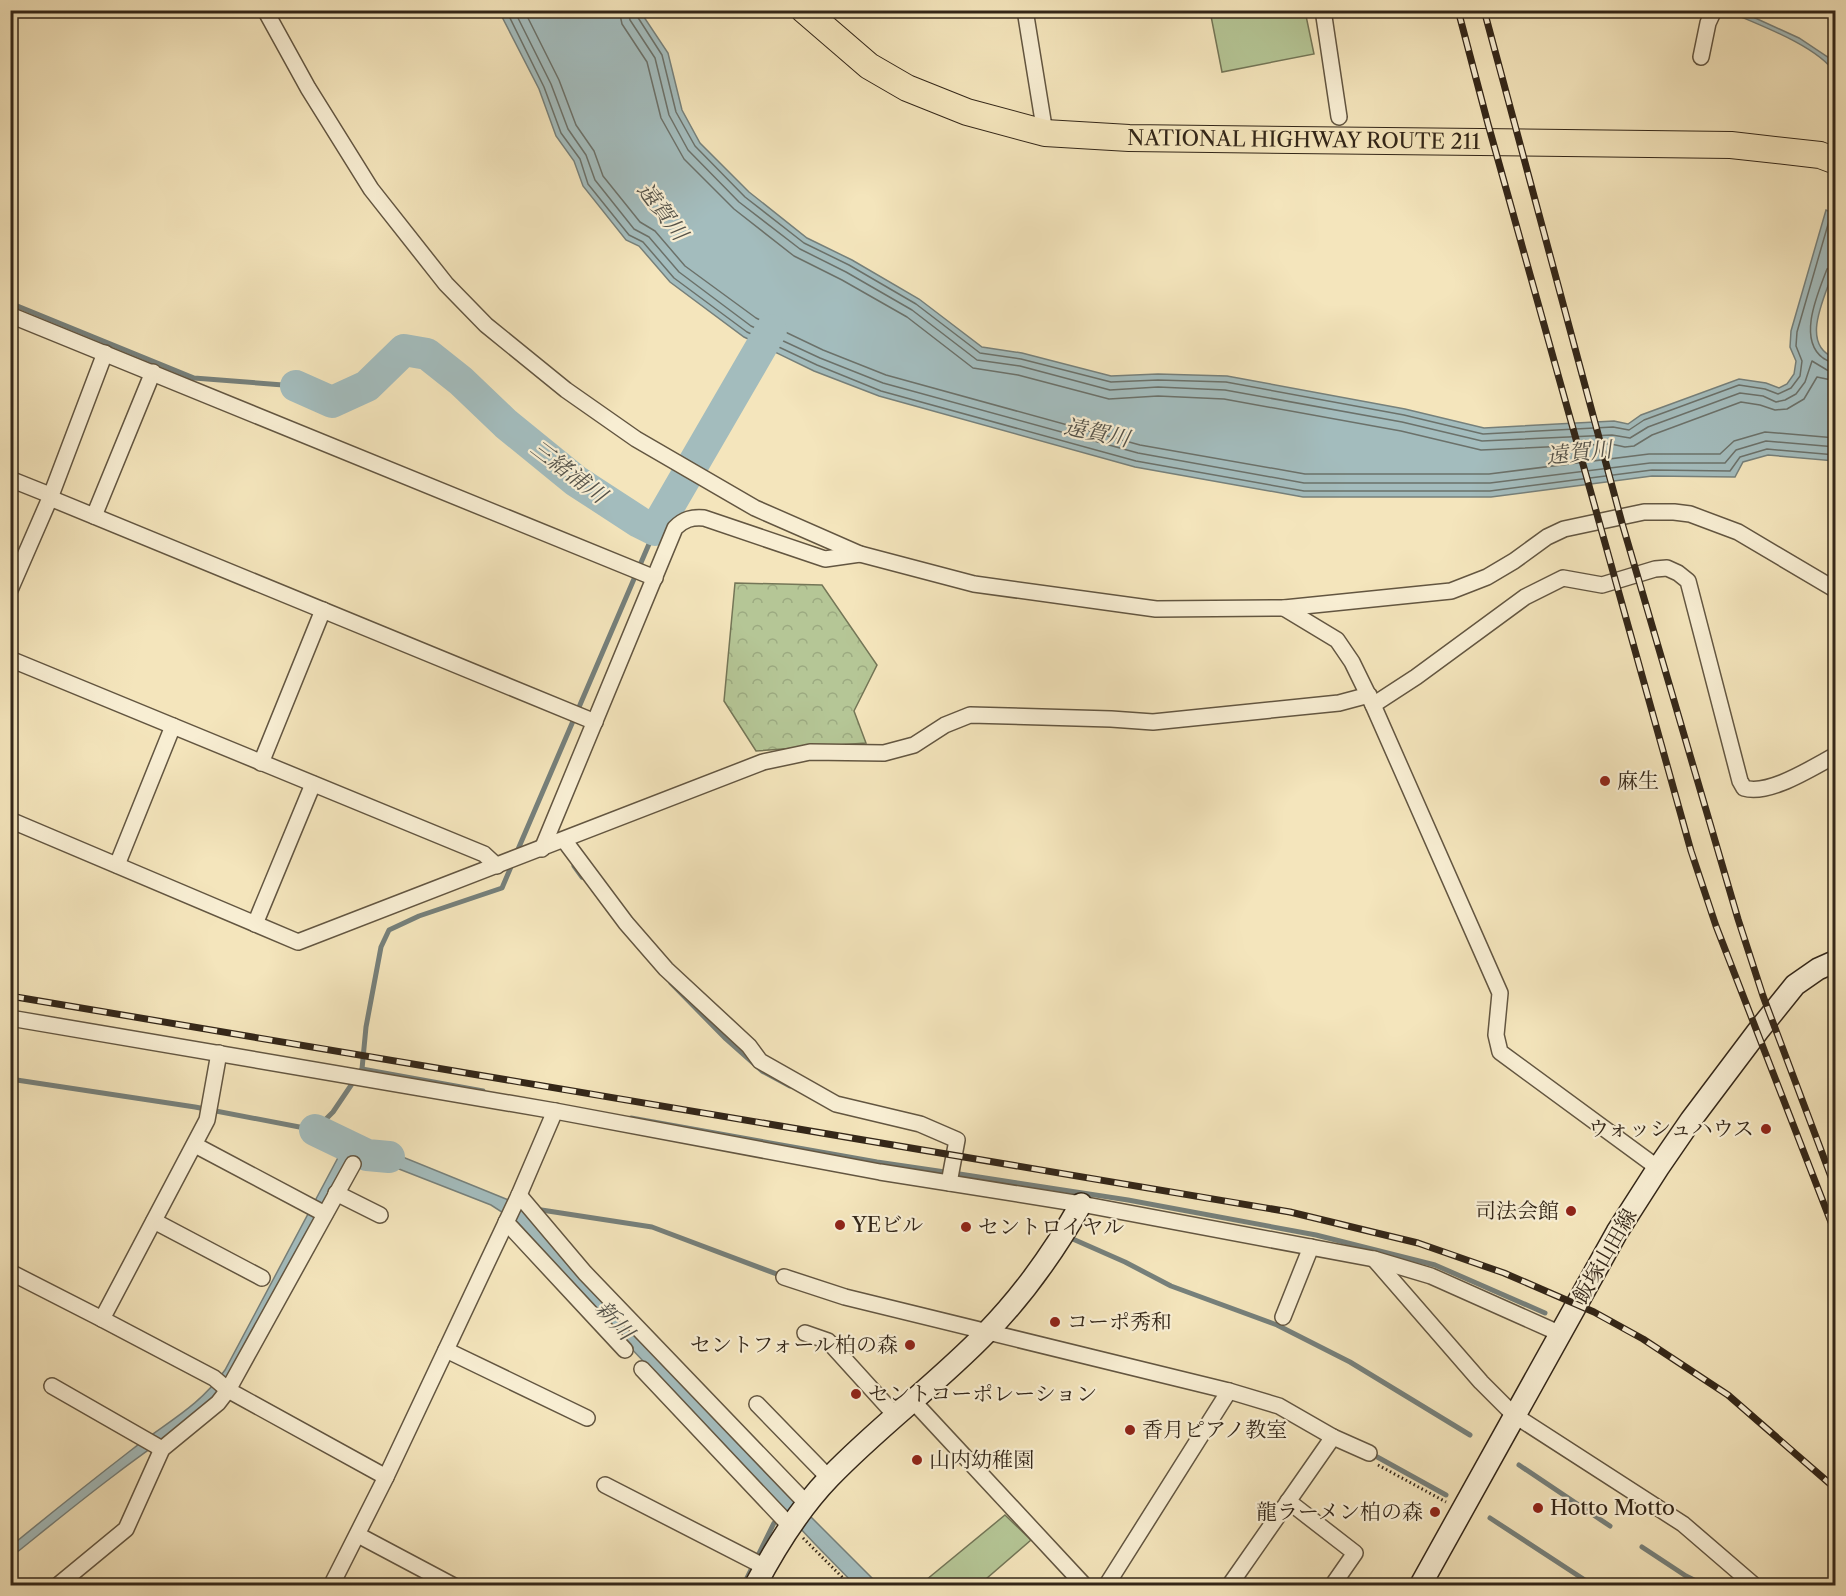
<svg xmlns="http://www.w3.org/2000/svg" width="1846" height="1596" viewBox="0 0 1846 1596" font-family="'Libre Caslon Text','Noto Serif JP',serif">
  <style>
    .grass { fill: #b5c696; stroke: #747657; stroke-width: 1.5 }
    .forest { fill: url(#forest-crowns); stroke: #747657; stroke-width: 1.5 }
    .water { fill: #a3bcbd; stroke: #76807b; stroke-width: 1.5 }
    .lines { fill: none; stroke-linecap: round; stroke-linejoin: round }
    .shore { stroke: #6b716a; stroke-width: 1.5 }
    .stream { stroke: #76807b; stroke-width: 5 }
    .river { stroke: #a3bcbd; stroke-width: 32 }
    .street-casing { stroke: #635641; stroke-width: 18 }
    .secondary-casing { stroke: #332618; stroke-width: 24 }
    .highway-casing { stroke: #332618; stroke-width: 28 }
    .path { stroke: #332618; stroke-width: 3; stroke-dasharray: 1.5 3; stroke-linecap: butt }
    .street { stroke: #f8eed3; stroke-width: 15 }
    .secondary { stroke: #f8eed3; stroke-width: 21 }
    .highway { stroke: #f4e5bc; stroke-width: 26 }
    .rail-casing { stroke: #332618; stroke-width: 7 }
    .rail { stroke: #f8eed3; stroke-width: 4.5; stroke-dasharray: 14; stroke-linecap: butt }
    .poi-dot { fill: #8f2418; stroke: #f8eed3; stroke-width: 2 }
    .labels { text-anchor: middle; stroke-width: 4.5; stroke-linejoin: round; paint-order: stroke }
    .street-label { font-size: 21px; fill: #332618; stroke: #f8eed3 }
    .poi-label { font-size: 21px; fill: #332618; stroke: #f8eed3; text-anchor: start }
    .water-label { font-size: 22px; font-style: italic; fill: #55534a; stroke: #f8eed3 }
  </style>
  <defs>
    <pattern id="forest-crowns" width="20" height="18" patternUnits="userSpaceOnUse" patternTransform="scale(1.5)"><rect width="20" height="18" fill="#b5c696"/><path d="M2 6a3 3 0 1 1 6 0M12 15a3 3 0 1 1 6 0" fill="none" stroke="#9caa81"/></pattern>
  </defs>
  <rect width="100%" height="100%" fill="#f4e5bc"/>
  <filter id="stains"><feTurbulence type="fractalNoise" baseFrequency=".00333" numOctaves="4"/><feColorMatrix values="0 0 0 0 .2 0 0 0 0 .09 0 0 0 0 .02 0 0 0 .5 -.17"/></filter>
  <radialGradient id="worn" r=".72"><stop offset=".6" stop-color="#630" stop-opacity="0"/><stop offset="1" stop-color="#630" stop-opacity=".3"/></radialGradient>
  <g class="grass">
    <polygon points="1210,11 1305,11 1314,54 1222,72"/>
    <polygon points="1005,1515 1031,1540 979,1585 920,1585"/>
  </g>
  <polygon class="forest" points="735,583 822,585 877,665 854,711 866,743 756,751 724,701"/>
  <g class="water">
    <path d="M 499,11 L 640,11 L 668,53 L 682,110 L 700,143 L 749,192 L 807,238 L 852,260 L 919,299 L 982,347 L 1022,353 L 1111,376 L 1158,374 L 1227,376 L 1405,409 L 1484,428 L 1614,421 L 1628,424 L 1641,415 L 1739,379 L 1766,383 L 1779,388 L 1787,384 L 1794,374 L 1796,361 L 1790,347 L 1791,331 L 1826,210 L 1835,214 C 1836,230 1839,250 1835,266 C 1828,292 1797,344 1835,358 L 1835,461 L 1768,455 L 1743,462 L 1735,477 L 1652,476 L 1491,497 L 1303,497 L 1135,467 L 879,396 L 814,371 L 744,337 L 670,282 L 639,246 L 626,240 L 583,186 L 574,161 L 556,136 L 539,89 Z"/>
    <path d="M 1727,11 L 1740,11 L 1799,38 L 1835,62 L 1835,73 C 1818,46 1757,24 1727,11 Z"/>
    <path d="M 350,1144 L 377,1153 L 388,1151 L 511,1201 L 522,1208 L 811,1517 L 879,1585 L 855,1585 L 814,1543 L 505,1214 L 491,1205 L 376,1160 L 350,1155 L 229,1378 C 198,1418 155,1444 116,1474 C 80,1501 46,1529 11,1557 L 11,1546 C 50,1514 90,1482 130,1451 C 166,1422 197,1409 225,1370 L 341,1152 Z"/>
  </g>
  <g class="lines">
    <g class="shore">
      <polyline points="506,10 544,87 561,133 580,159 588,184 629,235 643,242 674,278 747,332 817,365 881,391 1136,461 1304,491 1490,491 1652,470 1730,471 1740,457 1767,449 1836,455"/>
      <polyline points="514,10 551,84 568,129 586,155 595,180 634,229 649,237 679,272 751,326 820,358 883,383 1138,453 1304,483 1490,483 1650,463 1725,463 1736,450 1766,441 1836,447"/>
      <polyline points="524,10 559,80 576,125 594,151 603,176 640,222 655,231 685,266 756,318 823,350 886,375 1140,445 1305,474 1489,474 1649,454 1720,454 1734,441 1765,432 1836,438"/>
      <polyline points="619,10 622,24 647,62 661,118 684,159 734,209 794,256 842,280 907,317 973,368 1018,375 1109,399 1158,396 1224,399 1401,431 1481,450 1611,444 1625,447 1634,446 1652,435 1741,402 1760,405 1775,410 1787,409 1804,399 1817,377 1836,381"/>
      <polyline points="628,10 630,20 655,58 669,115 688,150 739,202 800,249 846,272 912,310 977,360 1020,366 1110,390 1158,387 1225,390 1402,422 1482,441 1612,435 1630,438 1648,427 1740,393 1763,396 1776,402 1785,400 1796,394 1805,382 1812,361 1827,370 1836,372"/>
      <polyline points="636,10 637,16 662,55 676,112 695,146 745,197 804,243 849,265 916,304 980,353 1021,359 1111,382 1158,380 1226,382 1404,415 1483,434 1613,427 1629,430 1644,420 1739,385 1765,389 1778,394 1791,388 1800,376 1802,361 1796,346 1797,332 1829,221 1836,219"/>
      <path d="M 1836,265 L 1827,269 C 1818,293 1797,339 1823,358 C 1828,361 1830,363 1836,364"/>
    </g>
    <g class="stream">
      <polyline points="10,303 194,378 296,386"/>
      <polyline points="516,854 655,530"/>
      <polyline points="574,866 582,877"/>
      <polyline points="671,983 726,1039 762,1071 790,1086"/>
      <polyline points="362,1069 483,1091"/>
      <polyline points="10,1079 195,1107 315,1130 333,1112 362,1069 366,1027 381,947 389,930 419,916 502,888 513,862"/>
      <polyline points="631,1118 877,1162 945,1172"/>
      <polyline points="953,1173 1128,1200 1316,1235 1435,1265 1545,1313"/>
      <polyline points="535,1209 652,1227 782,1276"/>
      <polyline points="1066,1236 1125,1262 1171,1286 1277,1325 1350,1362 1470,1435"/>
      <polyline points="1370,1453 1446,1495"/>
      <polyline points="1519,1465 1610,1526"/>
      <polyline points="1490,1518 1594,1586"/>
      <polyline points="1642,1547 1686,1576 1706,1586"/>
      <polyline points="743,1586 774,1523"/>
    </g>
    <g class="river">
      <polyline points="296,386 332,402 367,386 404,350 427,354 461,381 506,424 576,481 639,522 655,530 771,330"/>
      <polyline points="315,1130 367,1155 389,1157"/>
    </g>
    <g class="street-casing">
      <g id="street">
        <polyline points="265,10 308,88 371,189 446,284 486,325 566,390 636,439 755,508 860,554 974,584 1156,609 1284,608 1451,591 1487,577 1514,561 1547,537 1564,529 1644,512 1674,512 1690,514 1738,532 1836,590"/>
        <polyline points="1025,10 1045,133"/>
        <polyline points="1323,10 1339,117"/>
        <polyline points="1701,57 1708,23 1714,10"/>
        <polyline points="10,315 655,578"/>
        <polyline points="10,479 50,495"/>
        <polyline points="50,498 595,722"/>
        <polyline points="94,516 153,372"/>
        <polyline points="10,590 50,498 105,353"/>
        <polyline points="1284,608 1337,640 1352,662 1373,705 1500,993 1496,1035 1500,1052 1658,1168"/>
        <polyline points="10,659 484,854 497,866"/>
        <path d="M 1373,705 L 1416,677 L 1525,597 L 1563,578 L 1602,585 L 1655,569 L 1667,568 L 1678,573 L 1688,581 L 1740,781 L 1744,788 C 1769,796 1813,767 1836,755"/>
        <polyline points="261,763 323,610"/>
        <polyline points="10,820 298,942 763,762 810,752 884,753 914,745 945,725 970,715 1111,719 1153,722 1339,703 1369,695"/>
        <polyline points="564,840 626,923 666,969 749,1046 760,1061 836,1104 920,1124 957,1140 949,1183"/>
        <path d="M 542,849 L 675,528 C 684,519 692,517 704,518 L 825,559 L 860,554"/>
        <polyline points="117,865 173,726"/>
        <polyline points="255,924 313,784"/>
        <polyline points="10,1018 555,1111 880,1172 1081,1204 1374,1259 1431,1276 1561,1334"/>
        <polyline points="219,1053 207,1120 102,1319 214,1378 228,1390 386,1477"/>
        <polyline points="195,1145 325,1214"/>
        <polyline points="336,1193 380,1215"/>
        <polyline points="519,1195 585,1273 808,1505"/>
        <polyline points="154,1221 262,1278"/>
        <polyline points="506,1222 625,1350"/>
        <polyline points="1374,1259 1481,1382 1514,1415 1683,1524 1755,1586"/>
        <polyline points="10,1272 102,1319"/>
        <polyline points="784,1277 845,1297 1229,1391 1279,1406 1333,1437 1229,1586"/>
        <polyline points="1283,1317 1311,1247"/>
        <polyline points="805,1333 828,1341 896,1416"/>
        <polyline points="446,1350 587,1418"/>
        <polyline points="642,1369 791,1527"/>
        <polyline points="52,1386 162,1449"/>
        <polyline points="913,1401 1085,1586"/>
        <polyline points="757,1404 829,1478"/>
        <polyline points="1333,1437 1369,1453"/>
        <polyline points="605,1485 765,1567"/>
        <polyline points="1288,1501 1355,1553 1332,1586"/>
        <polyline points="358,1535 454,1586"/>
        <polyline points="57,1586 126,1529 162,1449 218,1403 228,1390 353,1164"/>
        <polyline points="331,1586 386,1477 519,1195 555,1111"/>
        <polyline points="1106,1586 1229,1391"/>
      </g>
    </g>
    <g class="secondary-casing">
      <g id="secondary">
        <path d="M 755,1586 C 775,1548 800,1508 830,1477 C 879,1426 938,1383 987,1332 C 1024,1294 1055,1250 1081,1204"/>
        <polyline points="1420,1586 1617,1232 1658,1168 1691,1120 1758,1031 1795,985 1818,969 1836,961"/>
      </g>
    </g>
    <g class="highway-casing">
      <g id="highway">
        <path id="s1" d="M 804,10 L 869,66 L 907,88 L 967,112 L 1045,133 L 1129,138 L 1731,145 L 1820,155 L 1836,161"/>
      </g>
    </g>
    <g class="path">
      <polyline points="1378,1465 1446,1502"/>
      <polyline points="803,1538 851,1586"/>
    </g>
    <use href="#street" class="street"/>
    <use href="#secondary" class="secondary"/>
    <use href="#highway" class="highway"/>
    <g class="rail-casing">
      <g id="rail">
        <polyline points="1458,10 1488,124 1691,851 1716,926 1836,1235"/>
        <polyline points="1484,10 1622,523 1738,919 1763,996 1836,1190"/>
        <polyline points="10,996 1290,1212 1418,1243 1504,1273 1594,1312 1643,1339 1728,1395 1836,1489"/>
      </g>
    </g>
    <use href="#rail" class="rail"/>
  </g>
  <g class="poi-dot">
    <circle cx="1605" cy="781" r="6"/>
    <circle cx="1766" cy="1129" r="6"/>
    <circle cx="1571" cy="1211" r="6"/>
    <circle cx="840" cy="1225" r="6"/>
    <circle cx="966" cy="1227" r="6"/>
    <circle cx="1055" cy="1322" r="6"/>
    <circle cx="910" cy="1345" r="6"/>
    <circle cx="856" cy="1394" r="6"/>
    <circle cx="1130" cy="1430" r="6"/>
    <circle cx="917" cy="1460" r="6"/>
    <circle cx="1538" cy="1508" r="6"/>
    <circle cx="1435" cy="1512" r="6"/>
  </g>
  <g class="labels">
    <g class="street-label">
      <text dy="7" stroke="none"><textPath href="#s1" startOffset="534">NATIONAL HIGHWAY ROUTE 211</textPath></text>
      <text transform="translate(1605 1256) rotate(-60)" y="7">飯塚山田線</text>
    </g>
    <g class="poi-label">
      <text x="1617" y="788">麻生</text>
      <text x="1754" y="1136" text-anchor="end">ウォッシュハウス</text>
      <text x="1559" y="1218" text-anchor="end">司法会館</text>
      <text x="852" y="1232">YEビル</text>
      <text x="978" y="1234">セントロイヤル</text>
      <text x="1067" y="1329">コーポ秀和</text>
      <text x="898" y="1352" text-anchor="end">セントフォール柏の森</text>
      <text x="868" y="1401">セントコーポレーション</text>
      <text x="1142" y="1437">香月ピアノ教室</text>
      <text x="929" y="1467">山内幼稚園</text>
      <text x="1550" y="1515">Hotto Motto</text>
      <text x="1423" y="1519" text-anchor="end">龍ラーメン柏の森</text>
    </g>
    <g class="water-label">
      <text transform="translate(663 211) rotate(53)" y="8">遠賀川</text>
      <text transform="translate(1097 432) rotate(12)" y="8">遠賀川</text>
      <text transform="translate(1579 452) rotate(-6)" y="8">遠賀川</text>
      <text transform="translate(569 471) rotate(37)" y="8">三緒浦川</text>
      <text transform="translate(615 1320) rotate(47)" y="8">新川</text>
    </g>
  </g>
  <rect width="1846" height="1596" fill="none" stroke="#f4e5bc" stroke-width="36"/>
  <rect x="12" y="12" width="1822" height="1572" fill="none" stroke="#332618" stroke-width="3"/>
  <rect x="18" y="18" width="1810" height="1560" fill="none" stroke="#332618" stroke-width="1.5"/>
  <rect width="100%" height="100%" filter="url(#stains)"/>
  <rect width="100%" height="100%" fill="url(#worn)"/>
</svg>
